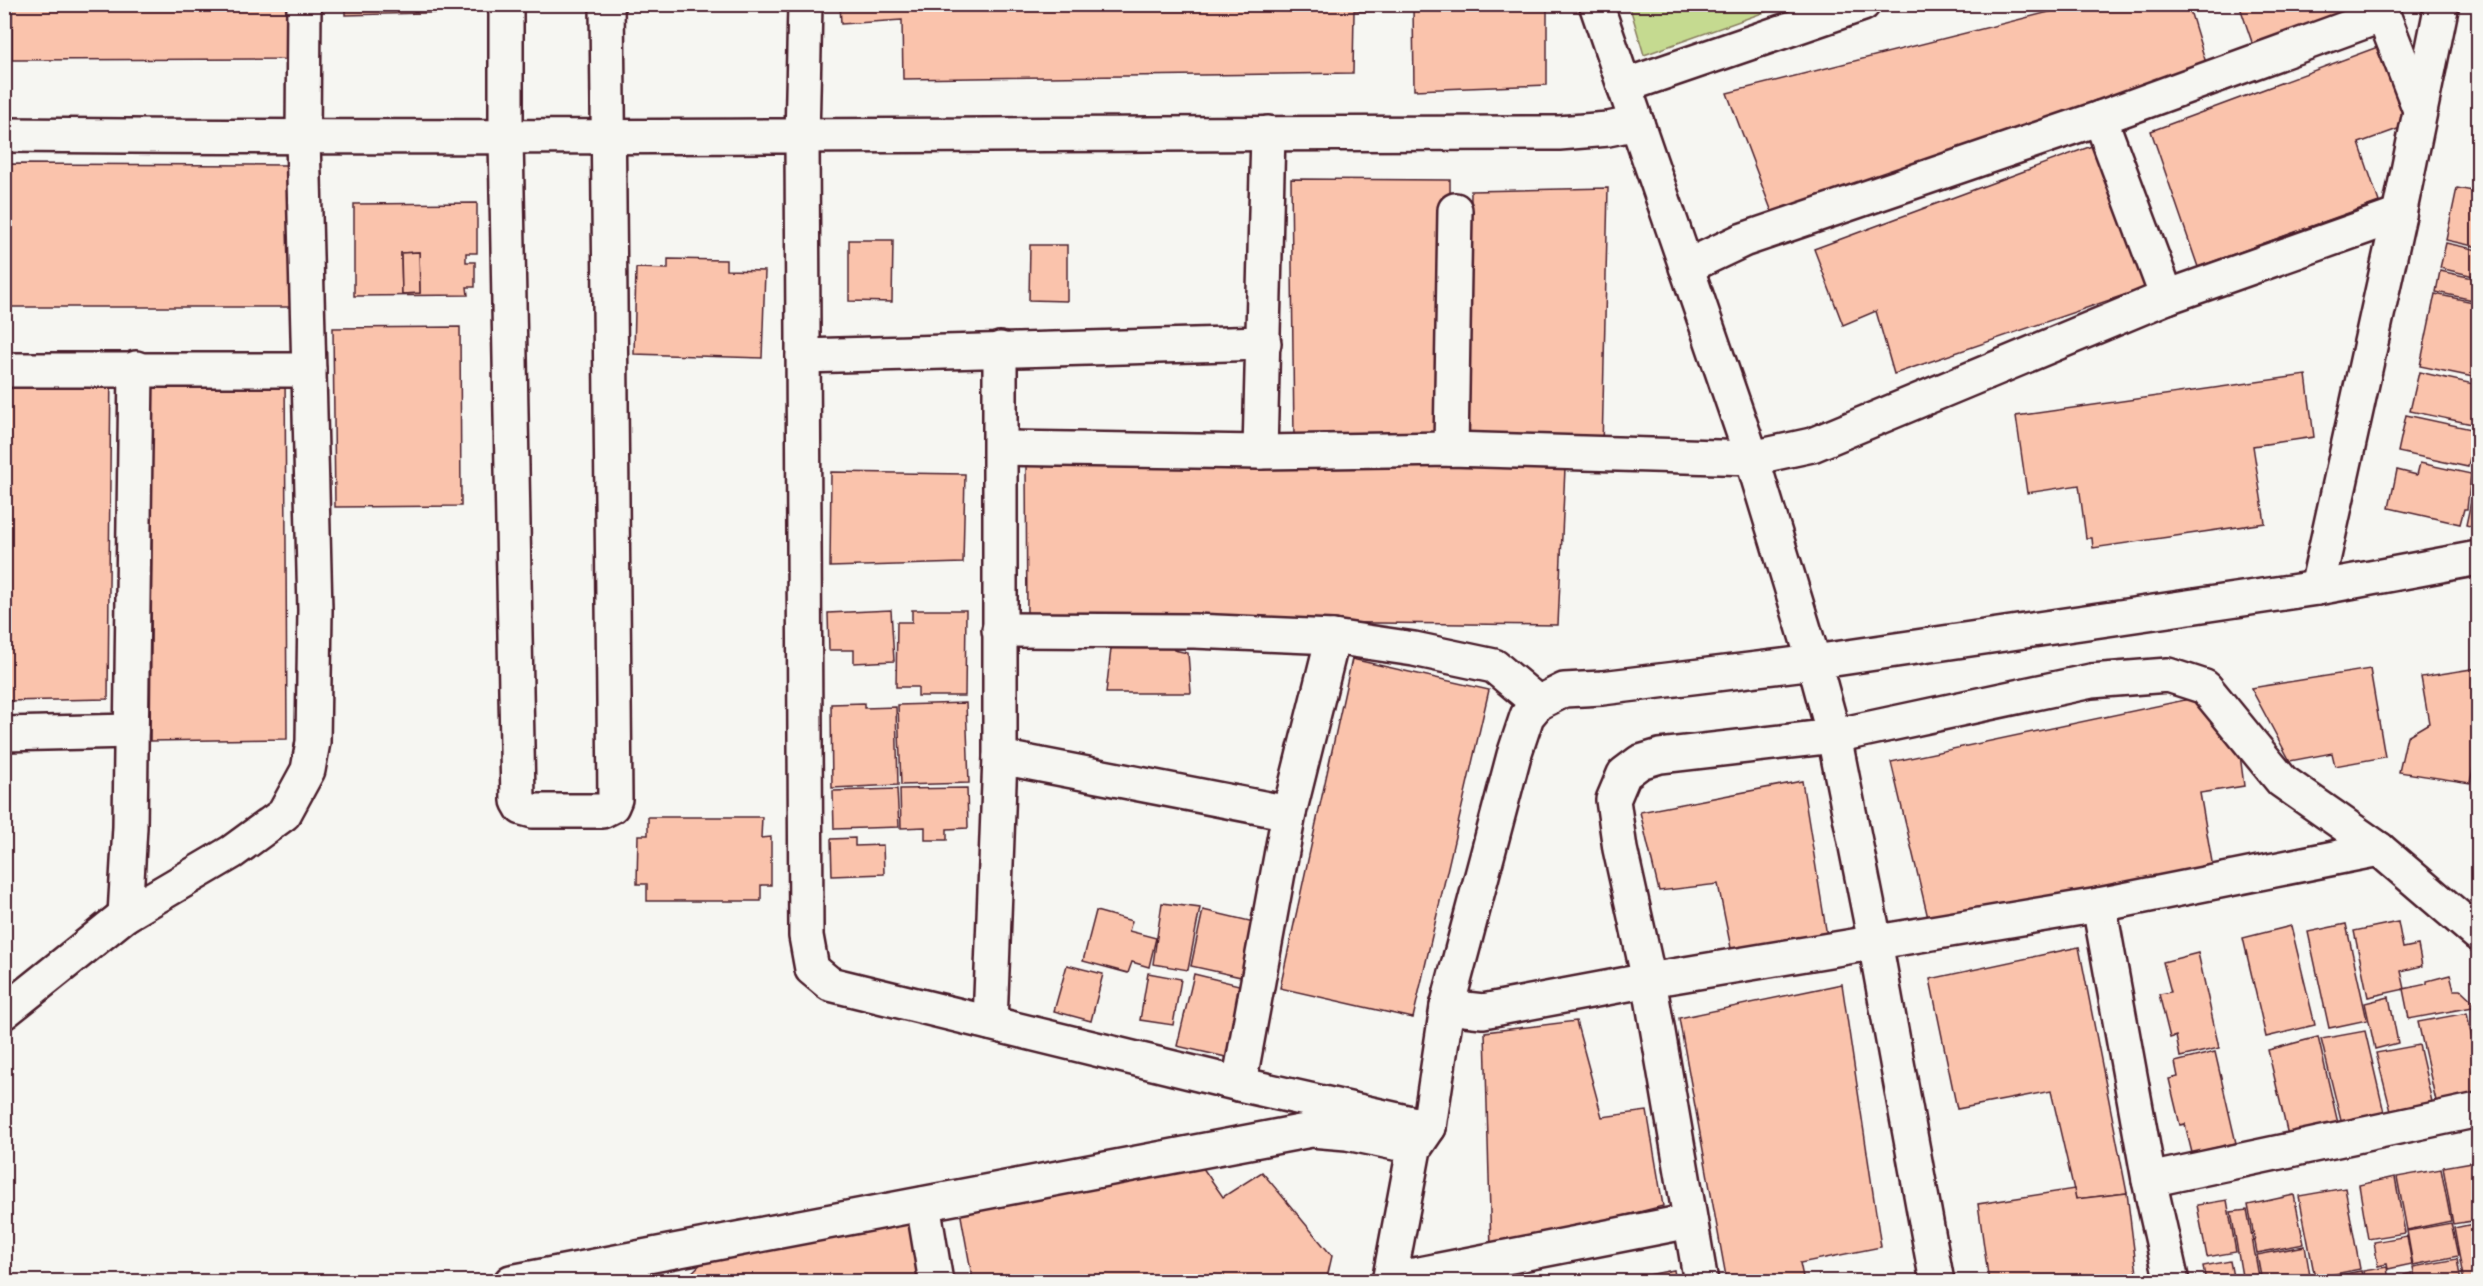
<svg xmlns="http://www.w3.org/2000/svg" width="2483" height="1286" viewBox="0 0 2483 1286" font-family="'Gochi Hand',sans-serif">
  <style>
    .green { fill: #c5da90; stroke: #887c5e; stroke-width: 1.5 }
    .building { fill: #fac3ac; stroke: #4a1f2b; stroke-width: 1.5; fill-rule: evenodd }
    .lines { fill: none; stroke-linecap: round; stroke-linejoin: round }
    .street-casing { stroke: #4a1f2b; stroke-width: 38 }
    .street { stroke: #f6f6f2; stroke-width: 33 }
  </style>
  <rect width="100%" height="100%" fill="#f6f6f2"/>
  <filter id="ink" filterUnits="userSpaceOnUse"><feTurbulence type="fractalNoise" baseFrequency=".0167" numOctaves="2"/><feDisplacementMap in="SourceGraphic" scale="12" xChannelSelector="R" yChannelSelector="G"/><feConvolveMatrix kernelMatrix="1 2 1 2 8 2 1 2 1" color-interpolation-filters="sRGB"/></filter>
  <g filter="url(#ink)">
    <polygon class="green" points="1629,4 1784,4 1785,5 1644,55"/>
    <g class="building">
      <polygon points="12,4 291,4 291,59 12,60"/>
      <polygon points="345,4 464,4 464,12 345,15"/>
      <polygon points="840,4 1413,4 1413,10 1354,11 1353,73 903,79 902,20 841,24"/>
      <polygon points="1413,4 1547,4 1547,85 1414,90"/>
      <polygon points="2081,4 2188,4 2206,63 1775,220 1727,93"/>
      <polygon points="2239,4 2362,4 2364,9 2254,48"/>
      <polygon points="2383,45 2406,126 2359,143 2379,202 2198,267 2151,131"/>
      <polygon points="2108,140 2162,282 1894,374 1876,311 1843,325 1814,249"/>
      <polygon points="4,164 292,165 291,307 4,307"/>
      <polygon points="1291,179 1450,180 1451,435 1294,438"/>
      <polygon points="1608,188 1602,448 1469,449 1471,191"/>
      <polygon points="2457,188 2478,192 2478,247 2446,240"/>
      <path d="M 477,203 L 477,253 L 466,253 L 466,262 L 475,262 L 475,287 L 467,287 L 468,295 L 354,296 L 354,204 ZM 419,252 L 420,293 L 402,294 L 401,253 Z"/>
      <polygon points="849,240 893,240 892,302 849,301"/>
      <polygon points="2446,243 2478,250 2478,277 2440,268"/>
      <polygon points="1030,245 1067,245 1067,301 1029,300"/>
      <polygon points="419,252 420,293 402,294 401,253"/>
      <polygon points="668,259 726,260 726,270 765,271 762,358 634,354 636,268 668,269"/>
      <polygon points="2440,271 2478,279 2478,301 2436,292"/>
      <polygon points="2435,294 2478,303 2478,378 2420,366"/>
      <polygon points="460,327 461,506 335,507 333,328"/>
      <polygon points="111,361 108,699 4,701 4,362"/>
      <polygon points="148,365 285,366 287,739 150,741 152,540"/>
      <polygon points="2419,372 2478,385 2477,425 2410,411"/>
      <polygon points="2306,375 2314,437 2253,446 2265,523 2093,548 2092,538 2086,538 2079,485 2027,493 2016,416"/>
      <polygon points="2406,415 2476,430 2468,467 2398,452"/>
      <polygon points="2420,463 2471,474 2467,509 2464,509 2460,524 2389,508 2397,470 2417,475"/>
      <polygon points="1026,465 1565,468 1558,625 1027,619"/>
      <polygon points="2478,469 2478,528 2466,525"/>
      <polygon points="831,472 965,474 963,563 830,567"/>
      <polygon points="891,610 894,661 854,663 854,650 829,650 828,613"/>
      <polygon points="912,610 966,610 965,696 918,696 918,687 896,687 897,622 912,622"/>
      <polygon points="1167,635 1174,650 1188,653 1191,693 1106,693 1112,640"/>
      <polygon points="1352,659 1489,690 1413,1018 1280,988"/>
      <polygon points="2478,668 2478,747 2470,783 2399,772 2407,736 2429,723 2421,677"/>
      <polygon points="2370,669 2385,757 2335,766 2332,753 2290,761 2251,688"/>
      <polygon points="2199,697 2237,731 2244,786 2200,793 2213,868 1928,918 1891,762"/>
      <polygon points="864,703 864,708 896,707 898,785 832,788 831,704"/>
      <polygon points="966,703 969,783 901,785 898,705"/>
      <polygon points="1802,781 1827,936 1732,953 1718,884 1659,891 1640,812"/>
      <polygon points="967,788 968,828 947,829 947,840 925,840 925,827 901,828 900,789"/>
      <polygon points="897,789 899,827 834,829 833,791"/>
      <polygon points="648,817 762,817 761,838 771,837 771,885 761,885 761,901 647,901 647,884 637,884 638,835 648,835"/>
      <polygon points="855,838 855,846 883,845 884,874 832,876 831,839"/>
      <polygon points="1162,903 1200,908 1188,970 1153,964"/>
      <polygon points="1203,910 1254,922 1241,977 1191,966"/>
      <polygon points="1096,911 1132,921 1129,931 1156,938 1149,967 1132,962 1128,973 1083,961"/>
      <polygon points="2398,922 2403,948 2418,945 2422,966 2401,971 2405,989 2368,997 2354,931"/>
      <polygon points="2346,924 2367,1020 2329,1028 2308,932"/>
      <polygon points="2291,926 2315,1025 2266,1037 2243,938"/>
      <polygon points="2079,947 2127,1193 2076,1199 2051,1091 1957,1109 1930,979"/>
      <polygon points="2198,953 2219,1048 2180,1057 2176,1036 2170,1038 2159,994 2171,992 2163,962"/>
      <polygon points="1067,965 1103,974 1091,1021 1054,1011"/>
      <polygon points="1148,973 1181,979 1173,1025 1140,1020"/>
      <polygon points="1194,974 1243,986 1226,1057 1177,1046"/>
      <polygon points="2450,975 2454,990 2461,990 2478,1006 2409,1019 2403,989 2427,984 2427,981"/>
      <polygon points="1842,984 1881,1247 1800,1263 1804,1282 1727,1282 1679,1018"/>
      <polygon points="2389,997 2398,1043 2375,1049 2365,1003"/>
      <polygon points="2467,1013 2478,1070 2478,1106 2439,1114 2418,1022"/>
      <polygon points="1576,1021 1602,1117 1647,1111 1663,1206 1491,1249 1485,1032"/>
      <polygon points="2365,1031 2386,1121 2343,1129 2321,1039"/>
      <polygon points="2318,1037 2340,1132 2290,1144 2268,1050"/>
      <polygon points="2419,1045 2435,1115 2394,1123 2376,1053"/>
      <polygon points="2215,1052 2236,1143 2192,1153 2185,1124 2180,1125 2169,1079 2178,1077 2175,1062"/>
      <polygon points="1196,1158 1223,1197 1262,1172 1332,1256 1326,1282 973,1282 959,1205"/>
      <polygon points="2478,1161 2478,1220 2453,1224 2443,1167"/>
      <polygon points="2441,1169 2451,1221 2407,1230 2397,1177"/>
      <polygon points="2395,1177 2405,1233 2368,1239 2359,1185"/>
      <polygon points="2345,1188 2360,1269 2315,1278 2299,1196"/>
      <polygon points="2074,1189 2076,1199 2127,1193 2138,1282 1989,1282 1978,1204"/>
      <polygon points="2294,1195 2304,1244 2257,1253 2248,1205"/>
      <polygon points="2227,1200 2236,1252 2207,1257 2197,1205"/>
      <polygon points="2247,1210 2260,1282 2243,1282 2231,1212"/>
      <polygon points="910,1214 920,1282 682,1282 708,1257"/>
      <polygon points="2451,1223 2458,1256 2413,1265 2407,1231"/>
      <polygon points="2478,1223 2478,1282 2464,1282 2454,1228"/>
      <polygon points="2407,1236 2412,1264 2388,1269 2387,1264 2378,1266 2374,1242"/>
      <polygon points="2305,1246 2311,1282 2262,1282 2257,1255"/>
      <polygon points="2457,1259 2461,1282 2416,1282 2413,1267"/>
      <polygon points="2230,1261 2234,1282 2206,1282 2203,1266"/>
      <polygon points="2387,1267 2389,1282 2365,1282 2363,1271"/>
      <polygon points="1674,1270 1676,1282 1613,1282"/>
      <polygon points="2361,1271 2363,1282 2315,1282 2315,1280"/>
      <polygon points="2412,1273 2413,1282 2405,1282 2404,1275"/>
    </g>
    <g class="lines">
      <g class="street-casing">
        <g id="street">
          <polyline points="506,4 506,137 518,801 522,808 533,811 602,811 612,806 615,799 607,4"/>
          <polyline points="805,4 802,138 806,936 812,969 830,984 1239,1084 1429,1127"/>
          <polyline points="1596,4 1752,458 1814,662 1834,736 1875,942 1937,1282"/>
          <polyline points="2379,4 2420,110"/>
          <polyline points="1624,86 1863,4"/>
          <polyline points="2100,118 2167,297"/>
          <path d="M 4,135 C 523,140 1041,133 1559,133 L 1608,129 L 1637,123"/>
          <polyline points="1686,267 1743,240 2100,118 2383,15"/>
          <polyline points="803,356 1264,343"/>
          <polyline points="4,370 309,370"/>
          <polyline points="1001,448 1260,452 1451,449 1752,458 1812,445 2167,297 2399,215"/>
          <polyline points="1451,449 1455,210"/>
          <polyline points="1260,452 1268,133"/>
          <polyline points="2317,588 2399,215 2442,4"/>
          <polyline points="999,630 1194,631 1333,637 1414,649 1494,666 1538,703"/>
          <polyline points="4,734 131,731"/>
          <polyline points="1000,757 1289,813"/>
          <polyline points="2099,905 2149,1180 2172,1282"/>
          <polyline points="125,915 130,827 136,368"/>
          <polyline points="1447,1007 1483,1011 1649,980 2099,905 2379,849"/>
          <polyline points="4,1012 125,915 232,852 284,814 308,770 313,742 315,610 303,138 304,4"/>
          <polyline points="990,1023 1000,757 1000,349"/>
          <polyline points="1239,1084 1289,813 1333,637"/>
          <polyline points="2149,1180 2478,1110"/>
          <polyline points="923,1204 936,1282"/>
          <polyline points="1389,1280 1690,1221"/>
          <polyline points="511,1282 1311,1130 1347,1133 1395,1143"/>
          <polyline points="1389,1282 1414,1149 1429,1127 1447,1007 1514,755 1527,716 1538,703 1564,690 1602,688 1814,662 2317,588 2478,558"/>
          <polyline points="1701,1282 1649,980 1620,849 1613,800 1624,774 1640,762 1660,756 1834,736 2091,681 2168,675 2205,687 2282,781 2379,849 2478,934"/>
        </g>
      </g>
      <use href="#street" class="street"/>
    </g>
  </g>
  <rect width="2483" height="1286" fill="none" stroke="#f6f6f2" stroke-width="24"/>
  <rect x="12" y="12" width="2459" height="1262" fill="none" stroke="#4a1f2b" stroke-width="2" filter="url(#ink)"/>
</svg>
